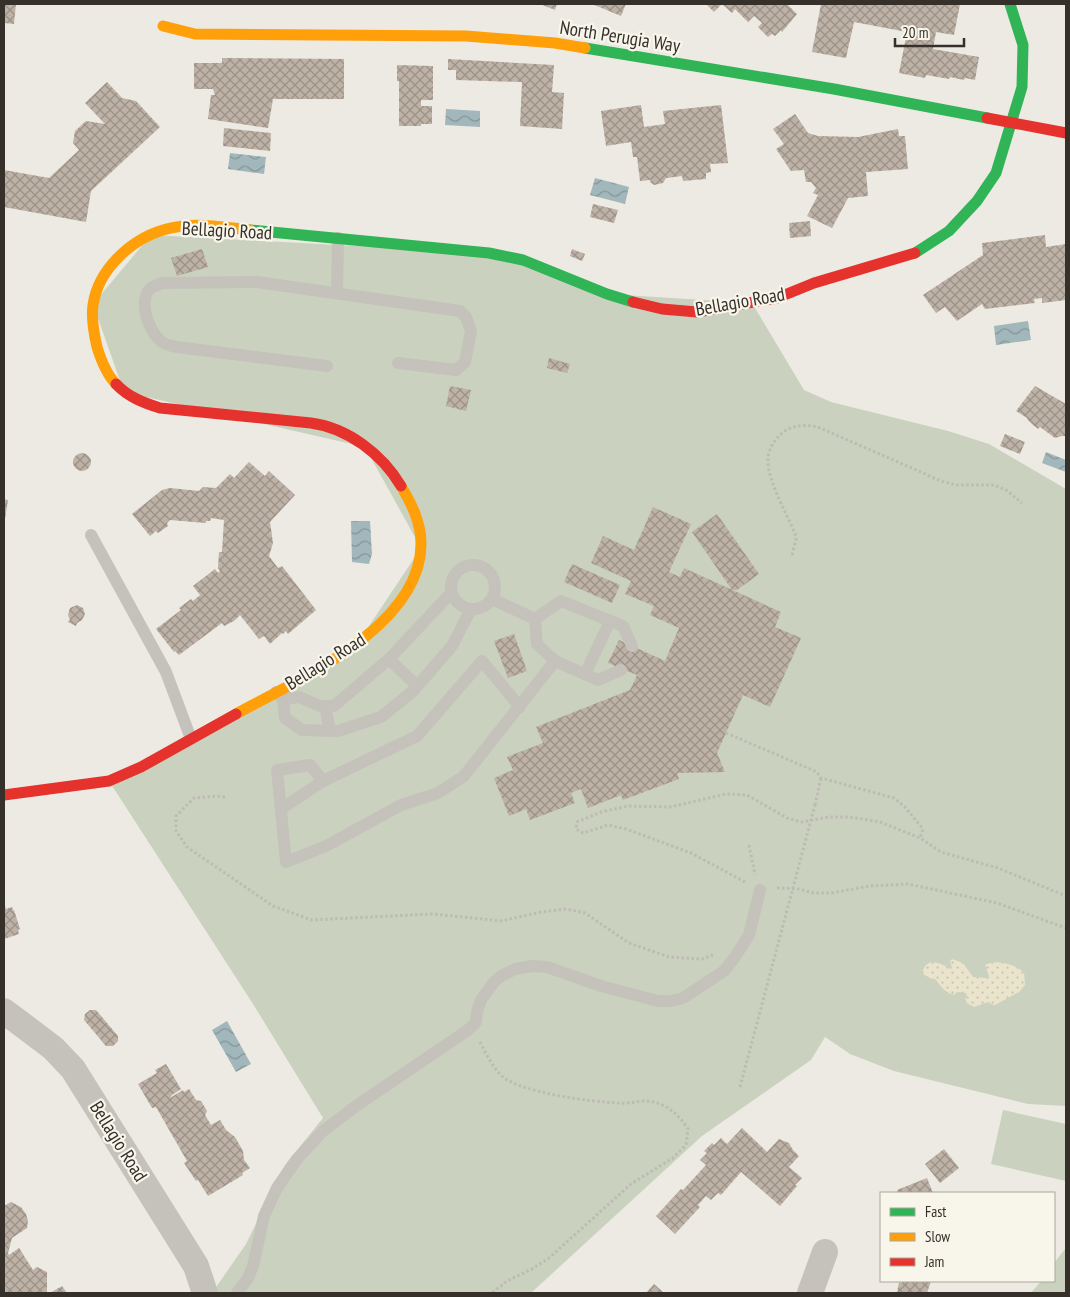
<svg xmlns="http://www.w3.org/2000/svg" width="1070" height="1297" viewBox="0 0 1070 1297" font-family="'PT Sans Narrow',sans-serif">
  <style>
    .green { fill: #cad2bf }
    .sand { fill: url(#sand-dots) }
    .water { fill: url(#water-waves) }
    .building { fill: url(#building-cross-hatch) }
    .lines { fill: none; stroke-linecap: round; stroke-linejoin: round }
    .path { stroke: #bebab4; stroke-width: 3; stroke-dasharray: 2.5 2.5; stroke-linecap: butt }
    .lane { stroke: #c5c2bc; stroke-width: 12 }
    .street { stroke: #c5c2bc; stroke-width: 26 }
    .fast { stroke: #30b455; stroke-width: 11 }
    .slow { stroke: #ff9f0a; stroke-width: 11 }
    .jam { stroke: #e5322d; stroke-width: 11 }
    .path-bridge { stroke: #bebab4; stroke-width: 3; stroke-dasharray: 2.5 2.5; stroke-linecap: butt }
    .labels { text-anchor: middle; stroke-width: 4.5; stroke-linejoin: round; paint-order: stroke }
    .street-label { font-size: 19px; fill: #36302a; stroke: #f8f5eb }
  </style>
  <defs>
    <pattern id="sand-dots" width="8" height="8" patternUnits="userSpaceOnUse" patternTransform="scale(1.25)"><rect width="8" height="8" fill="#eae4cc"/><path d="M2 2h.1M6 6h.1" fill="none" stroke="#c9c4af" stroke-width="1.8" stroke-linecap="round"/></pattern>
    <pattern id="water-waves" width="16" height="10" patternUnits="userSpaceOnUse" patternTransform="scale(1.25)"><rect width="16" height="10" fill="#a1b7bb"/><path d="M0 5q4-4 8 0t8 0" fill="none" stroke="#849598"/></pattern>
    <pattern id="building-cross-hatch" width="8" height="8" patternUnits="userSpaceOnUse" patternTransform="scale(1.25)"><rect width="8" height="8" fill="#beb2a6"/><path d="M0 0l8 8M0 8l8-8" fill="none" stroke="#9b9187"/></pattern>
  </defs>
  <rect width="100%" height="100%" fill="#eceae3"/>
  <g class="green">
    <polygon points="151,235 489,253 607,294 752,303 804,390 831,402 948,431 989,444 1066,489 1066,1106 1028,1104 894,1071 850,1054 825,1037 811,1060 702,1136 531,1293 212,1293 246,1244 285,1165 323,1118 253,1004 109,781 357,644 421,548 365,447 124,392 93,304"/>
    <polygon points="1003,1110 1066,1124 1066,1181 991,1164"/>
    <polygon points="1066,1248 1066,1293 1031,1293 1041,1281 1054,1281 1054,1263"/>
  </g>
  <path class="sand" d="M 952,959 L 963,963 L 973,977 L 986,978 L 989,976 L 985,965 C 999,959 1012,964 1024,972 L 1025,985 L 1019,992 L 995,1005 L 993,1005 L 988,1002 L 974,1007 L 967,1003 L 965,998 L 967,997 L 966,993 L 957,992 L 954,995 C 944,992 941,986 935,979 L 929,978 L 922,973 C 927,955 941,964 951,969 L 952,968 L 950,961 Z"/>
  <g class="water">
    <polygon points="446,109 480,111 480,127 445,125"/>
    <polygon points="230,153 266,157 264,174 228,169"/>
    <polygon points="595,178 629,187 625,204 590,195"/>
    <polygon points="1028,321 1031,340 996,345 994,326"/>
    <polygon points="1046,452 1066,460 1066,472 1042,463"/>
    <polygon points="351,521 370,521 372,554 369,564 352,562"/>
    <polygon points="227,1021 251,1064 236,1072 212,1030"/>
  </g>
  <g class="building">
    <polygon points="4,4 16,4 14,24 4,23"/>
    <polygon points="540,4 557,4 555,10"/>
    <polygon points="592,4 626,4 621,16"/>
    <polygon points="706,4 787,4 797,14 782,32 781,30 775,36 772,34 768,37 758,27 762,23 754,16 748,22 735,9 732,13 722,4 714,12"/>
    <polygon points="821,4 960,4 954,35 936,32 933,49 979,57 975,80 965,78 964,80 950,77 949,79 926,75 925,78 899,73 907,32 854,22 846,58 812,52"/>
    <polygon points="222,58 344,59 344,99 273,99 268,128 208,119 211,95 215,95 213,89 194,89 194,63 222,63"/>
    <polygon points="448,59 554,65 552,92 564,93 562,129 520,126 522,82 456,80 456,70 448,70"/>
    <polygon points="397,65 433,66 433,100 421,100 421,106 432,106 432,124 421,124 421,126 399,126 399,81 397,81"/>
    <polygon points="107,82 122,98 136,101 160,127 91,191 86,222 4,207 4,170 49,178 79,150 73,143 75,131 86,121 105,124 85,103"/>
    <polygon points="641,105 644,127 665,124 663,111 721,105 728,163 710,164 711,172 706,173 706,179 683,181 682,176 666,178 663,183 654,185 650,182 651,180 640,181 637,157 633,157 631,142 606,146 601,111"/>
    <polygon points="795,114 808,133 818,136 858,137 898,129 899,136 905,136 908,169 866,172 868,196 848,198 832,228 807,216 818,195 813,193 816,188 811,182 806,182 804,170 791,171 776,149 784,144 773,129"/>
    <polygon points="224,128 271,133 270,151 223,146"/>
    <polygon points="593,204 618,210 614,223 590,217"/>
    <polygon points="810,221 811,236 790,238 789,223"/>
    <polygon points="1045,235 1046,247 1066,244 1066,300 1042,303 1042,298 1034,299 1035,303 985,309 982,304 957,321 945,307 936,313 923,295 983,255 982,243"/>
    <polygon points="202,249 208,267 177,276 171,258"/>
    <polygon points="572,249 585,254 582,261 570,256"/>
    <polygon points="549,358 570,364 567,373 547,368"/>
    <polygon points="450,386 471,390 466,411 446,406"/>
    <polygon points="1035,386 1066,404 1066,436 1062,436 1055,438 1040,427 1038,429 1033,425 1027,419 1027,418 1016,411"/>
    <polygon points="1005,434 1025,442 1020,454 1000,446"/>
    <circle cx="82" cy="462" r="9"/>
    <polygon points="249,462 265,476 269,471 295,495 270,522 273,543 269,556 278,568 282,566 316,610 288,634 286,631 283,634 282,633 270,644 264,636 259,639 240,615 234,621 224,626 222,623 179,655 175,651 174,652 156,629 181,610 179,608 191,599 193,601 200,595 193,586 215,569 218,573 220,571 218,568 219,552 222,552 224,520 211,518 210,521 206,521 206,523 170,520 167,523 168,526 158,533 156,531 150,536 132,514 162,490 170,488 199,491 203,487 216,488 230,474 234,478"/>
    <polygon points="4,499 8,500 5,519 4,519"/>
    <polygon points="653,507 691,524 669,572 680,577 684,568 781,612 775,627 801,638 770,707 743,695 717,753 725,772 677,773 679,779 623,800 621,795 588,808 581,789 571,793 575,803 530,820 526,809 509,816 494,778 513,770 507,757 543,743 536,727 630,690 637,675 608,663 619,640 665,661 679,628 650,615 654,606 625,594 631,581 591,563 603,536 634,550"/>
    <polygon points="717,514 759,574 737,590 732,590 692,532"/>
    <polygon points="572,564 620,585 612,603 564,582"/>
    <polygon points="77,605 83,608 85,614 82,620 77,623 76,626 68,622 70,620 68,615 70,608"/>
    <polygon points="514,634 527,671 508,678 494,641"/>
    <polygon points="4,903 6,909 12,907 13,910 14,910 20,929 18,930 19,934 4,939"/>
    <polygon points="90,1010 96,1010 118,1036 118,1041 113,1046 106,1046 84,1020 85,1014"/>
    <polygon points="166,1064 181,1089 172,1095 170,1098 183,1090 184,1092 189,1089 196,1100 201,1101 207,1111 205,1115 211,1125 220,1120 226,1130 235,1137 243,1151 244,1160 250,1168 242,1173 243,1175 208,1196 198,1180 196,1181 184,1163 187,1161 156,1107 152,1108 138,1084 157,1073 155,1070"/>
    <polygon points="742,1128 767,1152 779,1139 789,1143 793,1150 799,1156 789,1167 802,1178 795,1185 797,1186 780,1206 741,1172 721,1195 718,1193 711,1200 706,1196 698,1205 700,1207 675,1234 656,1216 681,1189 683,1190 706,1165 700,1160 707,1153 704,1151 712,1143 714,1145 721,1138 727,1144"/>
    <polygon points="944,1149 959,1168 940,1183 925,1164"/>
    <polygon points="927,1178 933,1193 898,1193 897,1190"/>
    <polygon points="11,1202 21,1207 26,1214 28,1221 27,1228 12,1238 8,1253 9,1255 19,1248 33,1270 37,1267 47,1272 47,1293 4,1293 4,1206"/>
    <polygon points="902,1281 931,1281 927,1293 897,1293 899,1282 902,1283"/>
    <polygon points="654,1284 664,1293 646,1293"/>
    <polygon points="62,1286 67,1293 50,1293"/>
  </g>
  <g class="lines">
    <g class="path">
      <path d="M 792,555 L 796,540 L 796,536 C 788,516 767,480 768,460 C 768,451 773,442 779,436 C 789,425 804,424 818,427 L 941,481 L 956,485 L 994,485 L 1006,490 L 1022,503"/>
      <polyline points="726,733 817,772 821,778 894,798 905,807 923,829 920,838"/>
      <polyline points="225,797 217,796 194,798 176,816 176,831 187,847 273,906 312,920 432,914 501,921 541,912 566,909 585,913 629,943 669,957 702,959 713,955"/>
      <polyline points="815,805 821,778"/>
      <polyline points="749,845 755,875"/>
      <polyline points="745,882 691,853 626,829 608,825 583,833 576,829 577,822 601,812 628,806 670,807 726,794 747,795 787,818 801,822 829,817 850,817 880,822 920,838 941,852 998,868 1066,896"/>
      <polyline points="777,888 799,889 813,893 831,893 870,886 908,884 997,903 1066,928"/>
      <path d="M 480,1042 C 486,1054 493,1068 503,1077 C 523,1093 592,1102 619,1103 C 626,1104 634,1102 642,1101 C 662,1100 678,1113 688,1129 L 686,1145 L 673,1158 L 631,1184 L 549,1258 L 532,1269 L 507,1281 L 492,1293"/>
    </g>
    <g class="lane">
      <polyline points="337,293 338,238"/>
      <path d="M 327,366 L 177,347 C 172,346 166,345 162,342 C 149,333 137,300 151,288 C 154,286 158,285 162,283 L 257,282 L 460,311 L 466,317 L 471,331 L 465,362 L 456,370 L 398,363"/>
      <polyline points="91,535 166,672 191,739"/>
      <circle cx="473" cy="587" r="22"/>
      <polyline points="492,599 535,619"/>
      <polyline points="389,659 417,686"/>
      <polyline points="621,670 598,680 555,661 537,644 535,619 561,601 623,626 632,646"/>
      <polyline points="585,674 610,621"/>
      <polyline points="276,692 283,699 285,718 302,730 338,731 381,717 413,691 452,646 471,609"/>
      <polyline points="283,699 299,697 320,706 334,706 389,659 451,593"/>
      <polyline points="325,706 330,731"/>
      <polyline points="323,781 310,765 277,770 286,862 326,846 401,805 438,793 464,776 555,661"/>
      <polyline points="281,809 323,781 417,736 482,661 520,707"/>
      <polyline points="237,1293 248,1278 253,1266 264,1216 277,1188 297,1159 323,1131 356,1106 468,1030 476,1022 477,1012 481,1000 494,982 501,976 515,969 532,966 547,967 601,986 658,1001 671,1001 683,998 724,971 735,957 749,935 760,890"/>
    </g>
    <g class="street">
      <polyline points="4,1011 53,1048 73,1069 196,1266 205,1293"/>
      <polyline points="810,1293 825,1252"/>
    </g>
    <g class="fast">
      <polyline points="585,48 834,89 987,118"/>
      <polyline points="250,230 489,253 523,260 607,294 633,302"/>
      <polyline points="915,253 949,231 977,201 996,173 1022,87 1023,45 1010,4"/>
    </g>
    <g class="slow">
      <polyline points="163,26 195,34 466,36 555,43 585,48"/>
      <path d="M 116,384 C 106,374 101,360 97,347 C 94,334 91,319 93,305 C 98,270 130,240 163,230 C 194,221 219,227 250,230"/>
      <path d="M 236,714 C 298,680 422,626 421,543 C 421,522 411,503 401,486"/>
    </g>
    <g class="jam">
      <polyline points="987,118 1066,133"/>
      <polyline points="633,302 662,309 697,312 777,298 814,283 915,253"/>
      <path d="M 116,384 C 128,397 144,403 160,408 L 311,423 C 348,428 382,454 401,486"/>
      <polyline points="4,795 109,781 141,767 236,714"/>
    </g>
    <polyline class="path-bridge" points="740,1087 815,805"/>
  </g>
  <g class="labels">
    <g class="street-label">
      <text transform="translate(620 36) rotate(9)" y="7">North Perugia Way</text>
      <text transform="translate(227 230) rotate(3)" y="7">Bellagio Road</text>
      <text transform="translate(740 301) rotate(-10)" y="7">Bellagio Road</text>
      <text transform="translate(325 661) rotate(-32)" y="7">Bellagio Road</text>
      <text transform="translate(119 1141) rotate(58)" y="7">Bellagio Road</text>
    </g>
  </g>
  <rect width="1070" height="1297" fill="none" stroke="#36302a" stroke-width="10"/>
  <rect x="880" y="1192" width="175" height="90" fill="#f8f5eb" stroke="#aaa69e"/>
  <rect x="890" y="1208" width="25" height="8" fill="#30b455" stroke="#aaa69e"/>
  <text x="925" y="1217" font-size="15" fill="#36302a">Fast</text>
  <rect x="890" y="1233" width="25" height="8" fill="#ff9f0a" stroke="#aaa69e"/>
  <text x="925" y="1242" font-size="15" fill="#36302a">Slow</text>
  <rect x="890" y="1258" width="25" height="8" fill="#e5322d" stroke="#aaa69e"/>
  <text x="925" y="1267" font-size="15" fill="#36302a">Jam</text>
  <path d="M895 38v8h69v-8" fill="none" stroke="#36302a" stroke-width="2.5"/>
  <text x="902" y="38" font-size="15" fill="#36302a" stroke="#f8f5eb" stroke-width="4" paint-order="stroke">20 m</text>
</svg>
